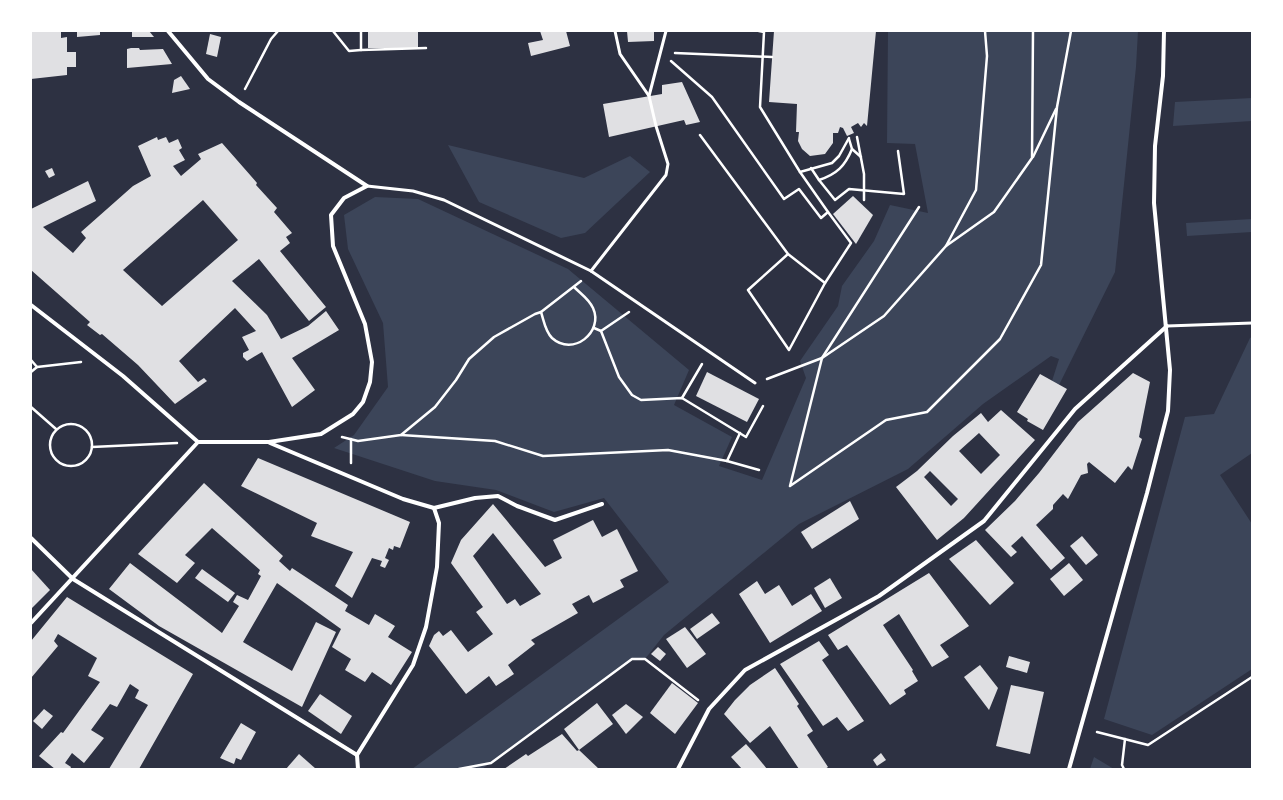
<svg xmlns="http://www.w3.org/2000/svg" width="1283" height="800" viewBox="0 0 1283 800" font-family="Mulish,sans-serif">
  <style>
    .green { fill: #3c4559 }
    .building { fill: #e0e0e3; fill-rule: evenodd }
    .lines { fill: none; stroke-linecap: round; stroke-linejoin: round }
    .path { stroke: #fff; stroke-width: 2.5 }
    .service { stroke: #fff; stroke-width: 3 }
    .minor { stroke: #fff; stroke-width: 4 }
  </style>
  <rect width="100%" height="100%" fill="#2d3142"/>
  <g class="green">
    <polygon points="888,31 1138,31 1136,67 1115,272 1059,385 1052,381 1059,359 1051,356 983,404 908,469 799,524 664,635 645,659 632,659 482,769 412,769 669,582 604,498 554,512 496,490 435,481 334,448 354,435 388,387 383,323 348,249 344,215 375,197 418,199 568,269 689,370 674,405 732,437 719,466 762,480 806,378 800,361 838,306 842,286 874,241 890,205 928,213 915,144 887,143"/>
    <polygon points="1252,98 1252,121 1173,126 1175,102"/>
    <polygon points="448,145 584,178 630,156 650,172 585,233 561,238 479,202"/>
    <polygon points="1252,219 1252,232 1187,236 1186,223"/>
    <polygon points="1252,337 1252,453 1220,475 1252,524 1252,669 1152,735 1104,719 1185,417 1214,414 1250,338"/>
    <polygon points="1094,757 1114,769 1090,769"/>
  </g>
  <g class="building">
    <polygon points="31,31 61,31 61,38 67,37 67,52 76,52 76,67 67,67 67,75 31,79"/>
    <polygon points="77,31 100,31 100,35 77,37"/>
    <polygon points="132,31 149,31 154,37 132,37"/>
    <rect x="368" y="31" width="50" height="17"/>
    <polygon points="540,31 566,31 570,46 531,56 528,43 543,40"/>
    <polygon points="627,31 654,31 654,41 628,42"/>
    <polygon points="774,31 876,31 867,126 864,123 861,127 858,123 851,127 854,133 847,136 843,128 840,127 838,133 833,133 833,143 825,154 810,156 802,149 798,141 799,132 796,132 797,104 769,102"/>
    <polygon points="210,34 221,37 217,57 206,54"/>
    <polygon points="131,48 139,48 140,50 163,49 172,64 127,68 127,49"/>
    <polygon points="181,76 190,89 172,93 174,80"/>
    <polygon points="682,82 700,122 686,125 684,120 609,137 603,104 662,94 662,85"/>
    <path d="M 157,137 L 158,140 L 166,137 L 169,143 L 178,139 L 182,148 L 179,150 L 185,160 L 173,166 L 181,176 L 201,159 L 198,154 L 222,143 L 257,183 L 256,185 L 277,208 L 274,212 L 292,233 L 286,237 L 290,243 L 280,251 L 326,307 L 309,321 L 259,259 L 232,281 L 267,315 L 281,339 L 308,326 L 326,311 L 339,330 L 292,358 L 315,390 L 292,407 L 262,352 L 247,361 L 243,357 L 243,353 L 249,350 L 242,337 L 256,331 L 235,308 L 179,361 L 198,382 L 204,378 L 207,381 L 175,404 L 138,365 L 102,334 L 100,335 L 87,325 L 90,322 L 31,270 L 31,209 L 88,181 L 96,201 L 43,227 L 73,253 L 86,238 L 81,232 L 133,186 L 151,176 L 138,146 ZM 203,200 L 238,240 L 162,306 L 123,270 Z"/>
    <polygon points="52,168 55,175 49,178 45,171"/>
    <polygon points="853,196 873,215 856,244 833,214"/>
    <polygon points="707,372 759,399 747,422 696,396"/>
    <polygon points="1133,373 1150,382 1139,437 1142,439 1132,470 1128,466 1115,483 1089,462 1087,464 1088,473 1081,475 1068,499 1063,494 1053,505 1053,509 1036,525 1065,558 1051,570 1022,536 1011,546 1017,552 1011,557 985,530 1015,501 1039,473 1078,422"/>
    <polygon points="1040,374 1067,389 1043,430 1027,421 1028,419 1017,412"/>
    <path d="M 1001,410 L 1035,440 L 964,518 L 937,540 L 896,487 L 917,471 L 953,436 L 981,413 L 988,422 ZM 979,433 L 1000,455 L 981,474 L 959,451 ZM 930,471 L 958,499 L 951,506 L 924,477 Z"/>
    <polygon points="258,458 410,522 400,548 394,546 393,550 389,548 385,558 389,560 385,568 380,566 382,561 372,558 352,598 335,586 353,552 311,536 317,523 241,486"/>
    <polygon points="204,483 283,556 279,561 290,571 292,568 348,605 345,611 369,625 375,614 395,626 388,637 412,652 391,685 372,672 365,682 345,670 351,659 332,647 341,629 277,583 243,642 292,671 316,622 336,632 302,707 159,626 109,589 130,563 222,633 239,606 233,602 237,595 248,600 261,576 258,574 260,570 212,528 185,555 195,563 177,583 138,554"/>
    <polygon points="850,501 859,519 812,549 801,532"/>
    <path d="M 493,504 L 545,567 L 562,558 L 553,540 L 593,520 L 602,537 L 617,529 L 638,571 L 620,580 L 624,587 L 593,603 L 589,595 L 572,604 L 578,613 L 531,640 L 535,644 L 508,665 L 514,674 L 496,686 L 489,676 L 466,694 L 429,646 L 434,635 L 439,631 L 443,636 L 451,630 L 468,652 L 493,634 L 476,612 L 483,607 L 451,563 L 461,540 ZM 493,533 L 541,594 L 520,606 L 515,599 L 507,604 L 473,556 Z"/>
    <polygon points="1082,536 1098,555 1086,565 1070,546"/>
    <polygon points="976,540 1014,583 990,605 949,559"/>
    <polygon points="1069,563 1083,580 1064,596 1050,579"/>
    <polygon points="31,569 50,590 31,609"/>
    <polygon points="202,569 235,593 228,602 195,578"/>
    <polygon points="929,573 969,626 940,645 949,657 932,667 899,614 883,625 913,670 912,671 918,681 904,690 906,694 890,705 847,645 838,650 828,635"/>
    <polygon points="830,578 842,598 825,608 814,588"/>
    <polygon points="757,581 765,594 779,585 792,606 811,594 822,611 770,643 739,594"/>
    <polygon points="67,597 193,674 139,769 109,769 148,705 135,698 139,690 130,684 117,707 110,704 91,730 104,738 84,763 72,753 65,763 71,767 70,769 55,769 39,756 61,732 63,733 100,682 88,676 97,658 58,634 54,641 58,646 31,678 31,641"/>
    <polygon points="712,613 720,623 697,639 690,629"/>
    <polygon points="685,627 706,654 687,668 666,639"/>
    <polygon points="819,641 829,655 822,660 864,721 848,731 837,717 823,726 780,664"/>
    <polygon points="658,647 666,654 660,661 651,654"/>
    <polygon points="1009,656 1030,662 1027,673 1006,667"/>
    <polygon points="980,665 998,688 989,710 964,677"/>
    <polygon points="775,668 799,704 797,706 813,731 807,735 828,767 825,769 799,769 770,726 750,743 724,714 735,700 750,685"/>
    <polygon points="672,683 698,703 675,734 650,713"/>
    <polygon points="1011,685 1044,692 1030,754 996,746"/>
    <polygon points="320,694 352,716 341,734 308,711"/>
    <polygon points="597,703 613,724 579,750 599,769 504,769 526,754 528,756 562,734 577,751 579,750 564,729"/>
    <polygon points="626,704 643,717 626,734 612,715"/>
    <polygon points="44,709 53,716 42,729 33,721"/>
    <polygon points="241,723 256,732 241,760 236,758 234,764 220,758"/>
    <polygon points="746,744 754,753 767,769 742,769 731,757"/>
    <polygon points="881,753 886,760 877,766 873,760"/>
    <polygon points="299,754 316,769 286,769"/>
  </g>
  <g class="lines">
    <g class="path">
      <polyline points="333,31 349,51 361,50"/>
      <polyline points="361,31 361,50 426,48"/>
      <polyline points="759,31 764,32 760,107 800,172 832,163 839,156 849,138"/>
      <polyline points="675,53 772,57"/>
      <polyline points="671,61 712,97 784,199 799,189 821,218 828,212 800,172"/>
      <polyline points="245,89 271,39 278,31"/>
      <polyline points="700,135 788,254 748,290 789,350 825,283 788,254"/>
      <polyline points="857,137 864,174 864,200"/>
      <polyline points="849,139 852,149 861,157"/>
      <path d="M 852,149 C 845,166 837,174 819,180 L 835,200 L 849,189 L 904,194 L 898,151"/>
      <polyline points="1033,157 1056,109"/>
      <polyline points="811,168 819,180"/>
      <polyline points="919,207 822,358 790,486 886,420 927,412 1000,339 1041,265 1057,107 1071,31"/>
      <polyline points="946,246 976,190 987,56 985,31"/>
      <polyline points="825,283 851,243 828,212"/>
      <path d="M 574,287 C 581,294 589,299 593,308 C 604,332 573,357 552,338 C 545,331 544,321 541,312 L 581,281"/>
      <polyline points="594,328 601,331 629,312"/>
      <polyline points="601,331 619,377 632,395 641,400 682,398 746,437 763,406"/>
      <polyline points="31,360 37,367 31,372"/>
      <polyline points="37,367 81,362"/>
      <polyline points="767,379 822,358 884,316 946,246 994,212 1032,158 1033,31"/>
      <polyline points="682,398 702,364"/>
      <polyline points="31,407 56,429"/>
      <circle cx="71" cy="445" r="21"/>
      <polyline points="401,435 495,441 543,456 668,450 727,461 759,470"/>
      <polyline points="342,437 358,441 401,435 435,407 456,380 469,359 494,337 535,314 541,312"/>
      <polyline points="351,439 351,463"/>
      <polyline points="92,447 177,443"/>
      <polyline points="727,461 740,433"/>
      <polyline points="1097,732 1148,745 1252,677"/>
      <polyline points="459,769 491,763 632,659 645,659 698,700"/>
      <polyline points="1124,769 1122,765 1125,739"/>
    </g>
    <g class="service">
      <polyline points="615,31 620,54 649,96"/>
      <polyline points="367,186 413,191 444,200 591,271 755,383"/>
      <polyline points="591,271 666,175 668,164 656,126 649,96 666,31"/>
      <polyline points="1167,326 1252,323"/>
    </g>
    <g class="minor">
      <polyline points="168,31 208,79 239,102 367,186 344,198 331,215 333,246 365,324 372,362 370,382 363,402 353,414 321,434 269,442 198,442"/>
      <polyline points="31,305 123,376 198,442"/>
      <polyline points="270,443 403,499 434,508 439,523 437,567 426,627 413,665 357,755"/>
      <polyline points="434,508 475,498 498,496 517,506 555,520 602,504"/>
      <polyline points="31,538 73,579 357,755"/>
      <polyline points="31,623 198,442"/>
      <polyline points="357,755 358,769"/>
      <polyline points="678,769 709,709 745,670 879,596 984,521 1075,409 1167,326"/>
      <polyline points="1069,769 1147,493 1168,411 1170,370 1154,203 1155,146 1163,76 1164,31"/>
    </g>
  </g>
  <rect width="1283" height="800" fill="none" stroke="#ffffff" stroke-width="64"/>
</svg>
